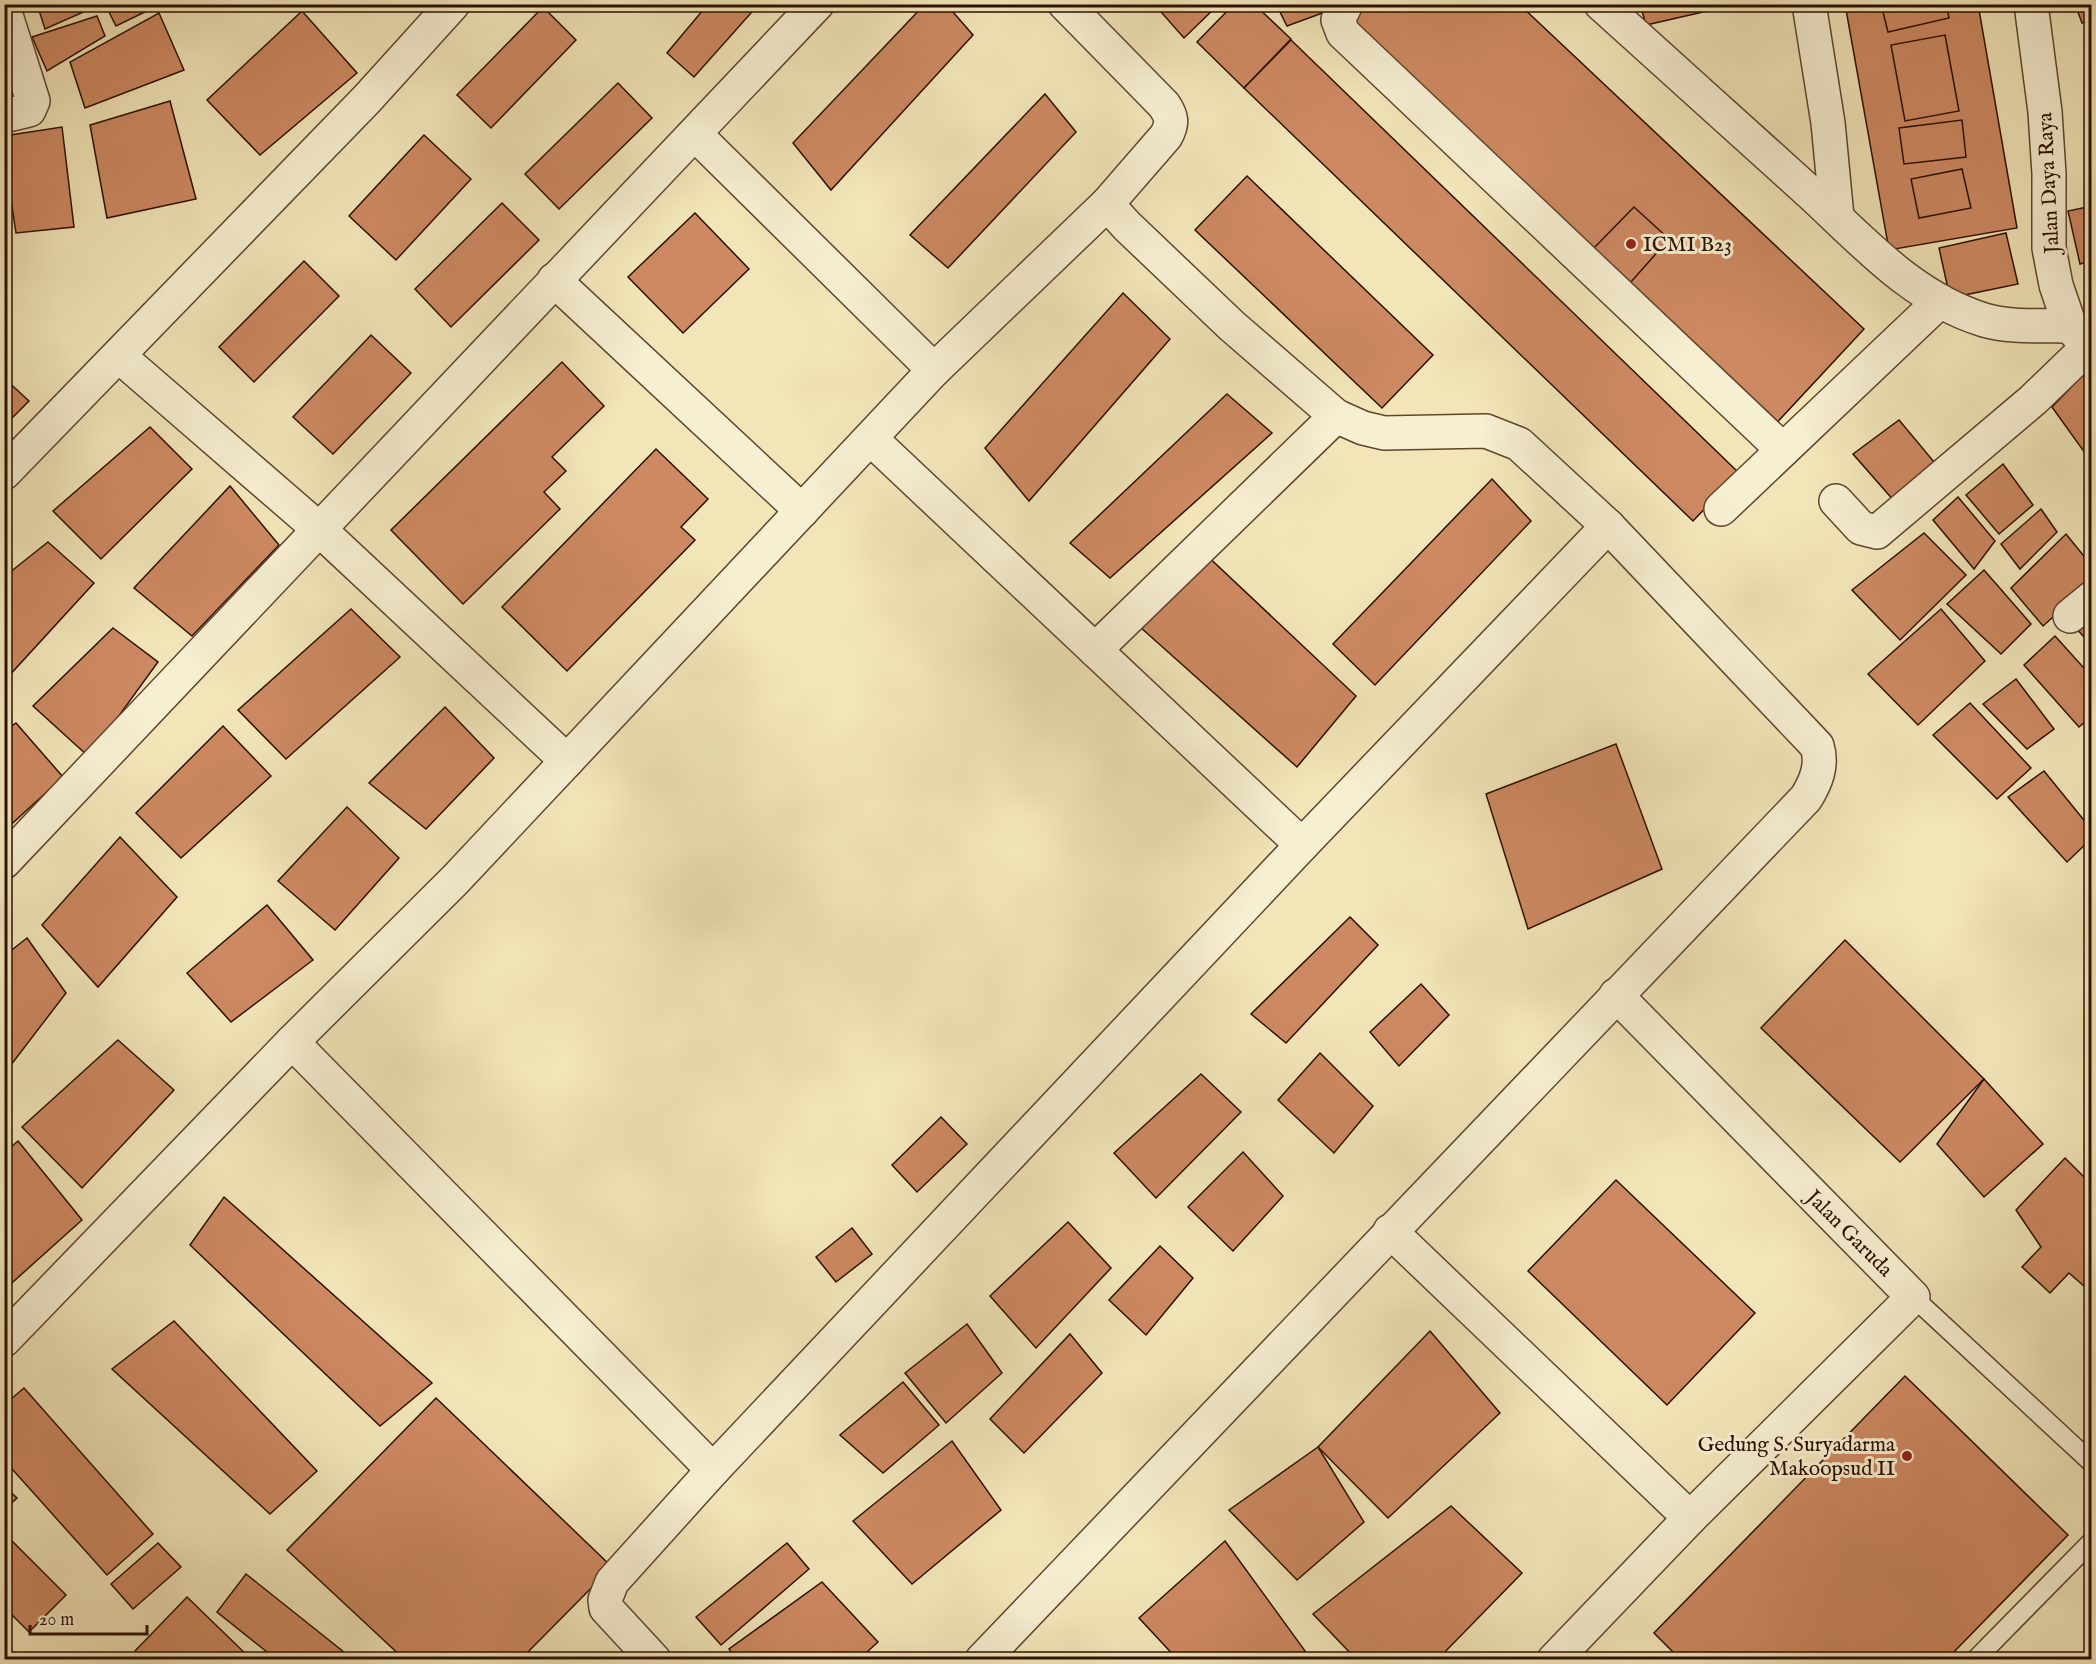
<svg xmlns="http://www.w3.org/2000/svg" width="2096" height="1664" viewBox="0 0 2096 1664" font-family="'IM FELL English',serif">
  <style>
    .building { fill: #cd8962; stroke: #2c1003; stroke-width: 1.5 }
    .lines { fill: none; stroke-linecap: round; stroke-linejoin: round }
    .service-casing { stroke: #5e4630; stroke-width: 21 }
    .minor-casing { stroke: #5e4630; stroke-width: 36 }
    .service { stroke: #f7efd2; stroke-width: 18 }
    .minor { stroke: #f7efd2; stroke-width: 33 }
    .poi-dot { fill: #8f2418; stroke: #f7efd2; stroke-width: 2 }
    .labels { text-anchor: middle; stroke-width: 6; stroke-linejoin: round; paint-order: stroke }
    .street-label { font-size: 21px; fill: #2c1003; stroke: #f7efd2 }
    .poi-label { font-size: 21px; fill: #2c1003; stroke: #f7efd2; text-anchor: start }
  </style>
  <rect width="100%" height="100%" fill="#f2e6b9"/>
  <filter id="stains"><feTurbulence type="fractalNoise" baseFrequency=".00333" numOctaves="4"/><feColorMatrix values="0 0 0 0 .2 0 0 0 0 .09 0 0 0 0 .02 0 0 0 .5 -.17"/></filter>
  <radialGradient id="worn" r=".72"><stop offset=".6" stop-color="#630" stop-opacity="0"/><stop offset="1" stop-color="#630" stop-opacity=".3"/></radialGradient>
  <g class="building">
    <polygon points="37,4 97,4 97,6 45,29"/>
    <polygon points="105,4 154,4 155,7 116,26"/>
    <polygon points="708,4 759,4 694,77 667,53"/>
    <polygon points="925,4 946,4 973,35 831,190 793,143"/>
    <polygon points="1154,4 1219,4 1184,38"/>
    <polygon points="1234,4 1254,4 1291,39 1244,88 1197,42"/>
    <polygon points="1276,4 1335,4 1336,8 1287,26"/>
    <polygon points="1360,4 1519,4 1864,329 1771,429 1341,24"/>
    <polygon points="1640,4 1738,4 1646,25"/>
    <polygon points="1845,4 1978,4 2017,228 1889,250"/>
    <polygon points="1881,4 1946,4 1949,18 1888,32"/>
    <polygon points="2075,4 2092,4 2092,19 2082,23"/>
    <polygon points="543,7 576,40 491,128 457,95"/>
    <polygon points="302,11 357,73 260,155 207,100"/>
    <polygon points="159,13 184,70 85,108 70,62"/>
    <polygon points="97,16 105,36 47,71 32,37"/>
    <polygon points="1945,35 1959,111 1905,121 1891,45"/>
    <polygon points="1291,40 1739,473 1693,521 1244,88"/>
    <polygon points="618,83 652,118 559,209 525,174"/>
    <polygon points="1045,94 1076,132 948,268 910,235"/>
    <polygon points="170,101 196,199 107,218 90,125"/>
    <polygon points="1962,120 1966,157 1904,164 1899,128"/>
    <polygon points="62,127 74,227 16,233 4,153 4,136"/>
    <polygon points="424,135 471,179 396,260 349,216"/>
    <polygon points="1962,169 1971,208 1919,218 1911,179"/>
    <polygon points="1247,176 1433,355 1382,408 1195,230"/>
    <polygon points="502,203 539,240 451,327 415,289"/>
    <polygon points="2092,206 2092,261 2080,264 2068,211"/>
    <polygon points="1634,207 1669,239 1630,283 1592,250"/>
    <polygon points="695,213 749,269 683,333 628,277"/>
    <polygon points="2006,233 2018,284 1950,298 1939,248"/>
    <polygon points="304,261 339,296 254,382 219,347"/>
    <polygon points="1123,293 1170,339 1029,501 985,448"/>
    <polygon points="371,335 411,373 333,454 293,417"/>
    <polygon points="562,362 604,406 552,457 566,471 544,492 560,509 463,604 391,530"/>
    <polygon points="2083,375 2092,386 2092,448 2085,453 2052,407"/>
    <polygon points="4,378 29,401 4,426"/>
    <polygon points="1227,394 1272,433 1110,578 1070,543"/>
    <polygon points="1899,420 1940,469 1895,502 1853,454"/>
    <polygon points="150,427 192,469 101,559 53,511"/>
    <polygon points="656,449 708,499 681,527 695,540 567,671 502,607"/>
    <polygon points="2003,464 2033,505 1999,534 1966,495"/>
    <polygon points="1492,479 1531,521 1375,685 1333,644"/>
    <polygon points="230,486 279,545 192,636 134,588"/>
    <polygon points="1958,497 1995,541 1974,569 1933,520"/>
    <polygon points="2041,509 2057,532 2020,569 2001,544"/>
    <polygon points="1924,533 1966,575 1900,640 1852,590"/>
    <polygon points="2066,534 2092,566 2092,582 2043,626 2011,588"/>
    <polygon points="48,542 94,583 6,679 4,577"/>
    <polygon points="1201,550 1356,696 1297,767 1140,627"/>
    <polygon points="1984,570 2031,624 2001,654 1947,604"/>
    <polygon points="351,609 400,657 286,759 238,710"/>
    <polygon points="1941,609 1985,661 1918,725 1868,674"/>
    <polygon points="2092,615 2092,646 2076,628"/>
    <polygon points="113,628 158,662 89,757 33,706"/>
    <polygon points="2055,636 2092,677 2092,716 2079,727 2024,665"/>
    <polygon points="2016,679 2054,729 2027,749 1983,704"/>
    <polygon points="1970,703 2031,768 1997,799 1933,735"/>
    <polygon points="445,707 494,758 426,829 369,783"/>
    <polygon points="16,723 63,777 4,831 4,731"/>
    <polygon points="223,726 271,776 181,858 136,813"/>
    <polygon points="1616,744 1662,869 1528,929 1486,794"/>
    <polygon points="2044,771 2092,830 2092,838 2067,862 2008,797"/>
    <polygon points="347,807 399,858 335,930 278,881"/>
    <polygon points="120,837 177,897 98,987 42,925"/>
    <polygon points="267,905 313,960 231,1022 187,973"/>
    <polygon points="1350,917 1378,945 1286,1043 1251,1014"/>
    <polygon points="27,938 66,993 4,1074 4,956"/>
    <polygon points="1845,940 1984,1079 1900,1162 1761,1028"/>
    <polygon points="1421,984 1449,1015 1399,1066 1370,1032"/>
    <polygon points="118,1040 174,1090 82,1188 22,1127"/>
    <polygon points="1320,1053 1373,1106 1334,1153 1278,1100"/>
    <polygon points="1201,1074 1241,1112 1156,1198 1114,1153"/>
    <polygon points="1984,1079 2043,1144 1984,1197 1937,1144"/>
    <polygon points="941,1117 967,1144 917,1192 892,1165"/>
    <polygon points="18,1141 82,1220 4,1290 4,1153"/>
    <polygon points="1243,1152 1283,1196 1233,1251 1188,1207"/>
    <polygon points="2065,1158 2092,1185 2092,1293 2069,1273 2050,1293 2022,1267 2041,1247 2016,1210"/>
    <polygon points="1616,1180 1755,1313 1667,1405 1528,1271"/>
    <polygon points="224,1197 432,1383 380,1426 190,1245"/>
    <polygon points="1068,1222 1111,1268 1036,1348 990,1296"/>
    <polygon points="852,1228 872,1254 836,1282 816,1257"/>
    <polygon points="1160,1246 1193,1278 1146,1335 1109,1300"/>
    <polygon points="174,1321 317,1471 270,1514 112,1369"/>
    <polygon points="967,1324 1002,1373 946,1423 905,1373"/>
    <polygon points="1430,1331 1500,1413 1388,1518 1318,1447"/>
    <polygon points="1070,1334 1102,1373 1024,1453 990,1419"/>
    <polygon points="1905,1376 2068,1535 1946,1660 1681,1660 1654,1633"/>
    <polygon points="903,1382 939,1425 883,1473 840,1435"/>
    <polygon points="24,1388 153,1534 107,1575 4,1460 4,1405"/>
    <polygon points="436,1398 612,1567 520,1660 405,1660 287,1550"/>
    <polygon points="952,1441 1001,1510 912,1584 853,1521"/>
    <polygon points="1318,1447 1364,1522 1297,1580 1229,1510"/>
    <polygon points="4,1486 17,1498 4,1510"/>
    <polygon points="1451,1506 1522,1573 1437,1660 1357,1660 1313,1614"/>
    <polygon points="7,1536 66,1595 29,1632 4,1607 4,1539"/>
    <polygon points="1225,1541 1308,1655 1302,1660 1178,1660 1139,1618"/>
    <polygon points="158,1543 181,1567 133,1609 111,1584"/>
    <polygon points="787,1543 809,1569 721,1645 696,1617"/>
    <polygon points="246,1574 350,1657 348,1660 277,1660 217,1612"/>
    <polygon points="822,1582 878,1642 858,1660 737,1660 729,1649"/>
    <polygon points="187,1597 252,1660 144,1660 135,1651"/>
  </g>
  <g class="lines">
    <g class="service-casing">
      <g id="service">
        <polyline points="1913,1297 2092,1463"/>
        <polyline points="1975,1660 2092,1541"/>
      </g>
    </g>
    <g class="minor-casing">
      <g id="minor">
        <polyline points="1346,4 1338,20 1343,33 1783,450"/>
        <path d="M 1601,4 C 1670,66 1738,128 1807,190 C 1862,240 1910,297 1984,320 C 2011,328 2043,325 2070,326"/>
        <polyline points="1809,4 1828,123 1837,217"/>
        <polyline points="2031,4 2045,112 2049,174 2049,248 2056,285 2070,326 2092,351"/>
        <polyline points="4,9 33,101 29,110 4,116"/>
        <polyline points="695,134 934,370"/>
        <polyline points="554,280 802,511"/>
        <polyline points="119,356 320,530 567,761"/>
        <polyline points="871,439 1302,845"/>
        <polyline points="4,473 367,99 453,4"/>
        <polyline points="1836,501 1861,528 1877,532 2033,400 2088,347"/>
        <polyline points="1721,509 1940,301"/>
        <polyline points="2070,616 2092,598"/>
        <polyline points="1095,650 1336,416"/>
        <polyline points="4,862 817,4"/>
        <polyline points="292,1042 713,1470"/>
        <polyline points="1390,1231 1690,1518"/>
        <polyline points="4,1340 292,1042 455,880 934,370 1107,204"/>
        <polyline points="654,1660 606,1608 605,1600 612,1582 713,1470 1302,845 1608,526"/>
        <path d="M 982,1660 L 1806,798 C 1816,782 1823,765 1817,746 L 1608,526 L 1519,444 L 1486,431 L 1384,433 L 1363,428 L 1336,416 L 1232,326 L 1127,226 L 1107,204 L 1166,136 C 1173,123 1172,117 1164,105 L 1065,4"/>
        <polyline points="1554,1660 1690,1518 1913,1297 1616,995"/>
      </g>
    </g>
    <use href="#service" class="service"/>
    <use href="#minor" class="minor"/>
  </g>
  <g class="poi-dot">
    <circle cx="1631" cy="244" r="6"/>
    <circle cx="1907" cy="1456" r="6"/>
  </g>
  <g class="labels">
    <g class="street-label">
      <text transform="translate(2048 183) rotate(-93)" y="7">Jalan Daya Raya</text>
      <text transform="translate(1850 1233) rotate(45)" y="7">Jalan Garuda</text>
    </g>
    <g class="poi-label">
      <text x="1643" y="251">ICMI B23</text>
      <text x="1895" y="1451" text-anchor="end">Gedung S. Suryadarma<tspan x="1895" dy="24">Makoopsud II</tspan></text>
    </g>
  </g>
  <rect width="2096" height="1664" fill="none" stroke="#f2e6b9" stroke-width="24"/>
  <rect x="6" y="6" width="2084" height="1652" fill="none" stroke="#2c1003" stroke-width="3"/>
  <rect x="12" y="12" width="2072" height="1640" fill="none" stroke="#2c1003" stroke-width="1.5"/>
  <path d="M30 1625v9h117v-9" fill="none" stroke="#2c1003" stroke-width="3"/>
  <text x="39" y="1625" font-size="18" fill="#2c1003" stroke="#f7efd2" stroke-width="4.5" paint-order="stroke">20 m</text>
  <rect width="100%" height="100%" filter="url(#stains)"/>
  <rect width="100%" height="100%" fill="url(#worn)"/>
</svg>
